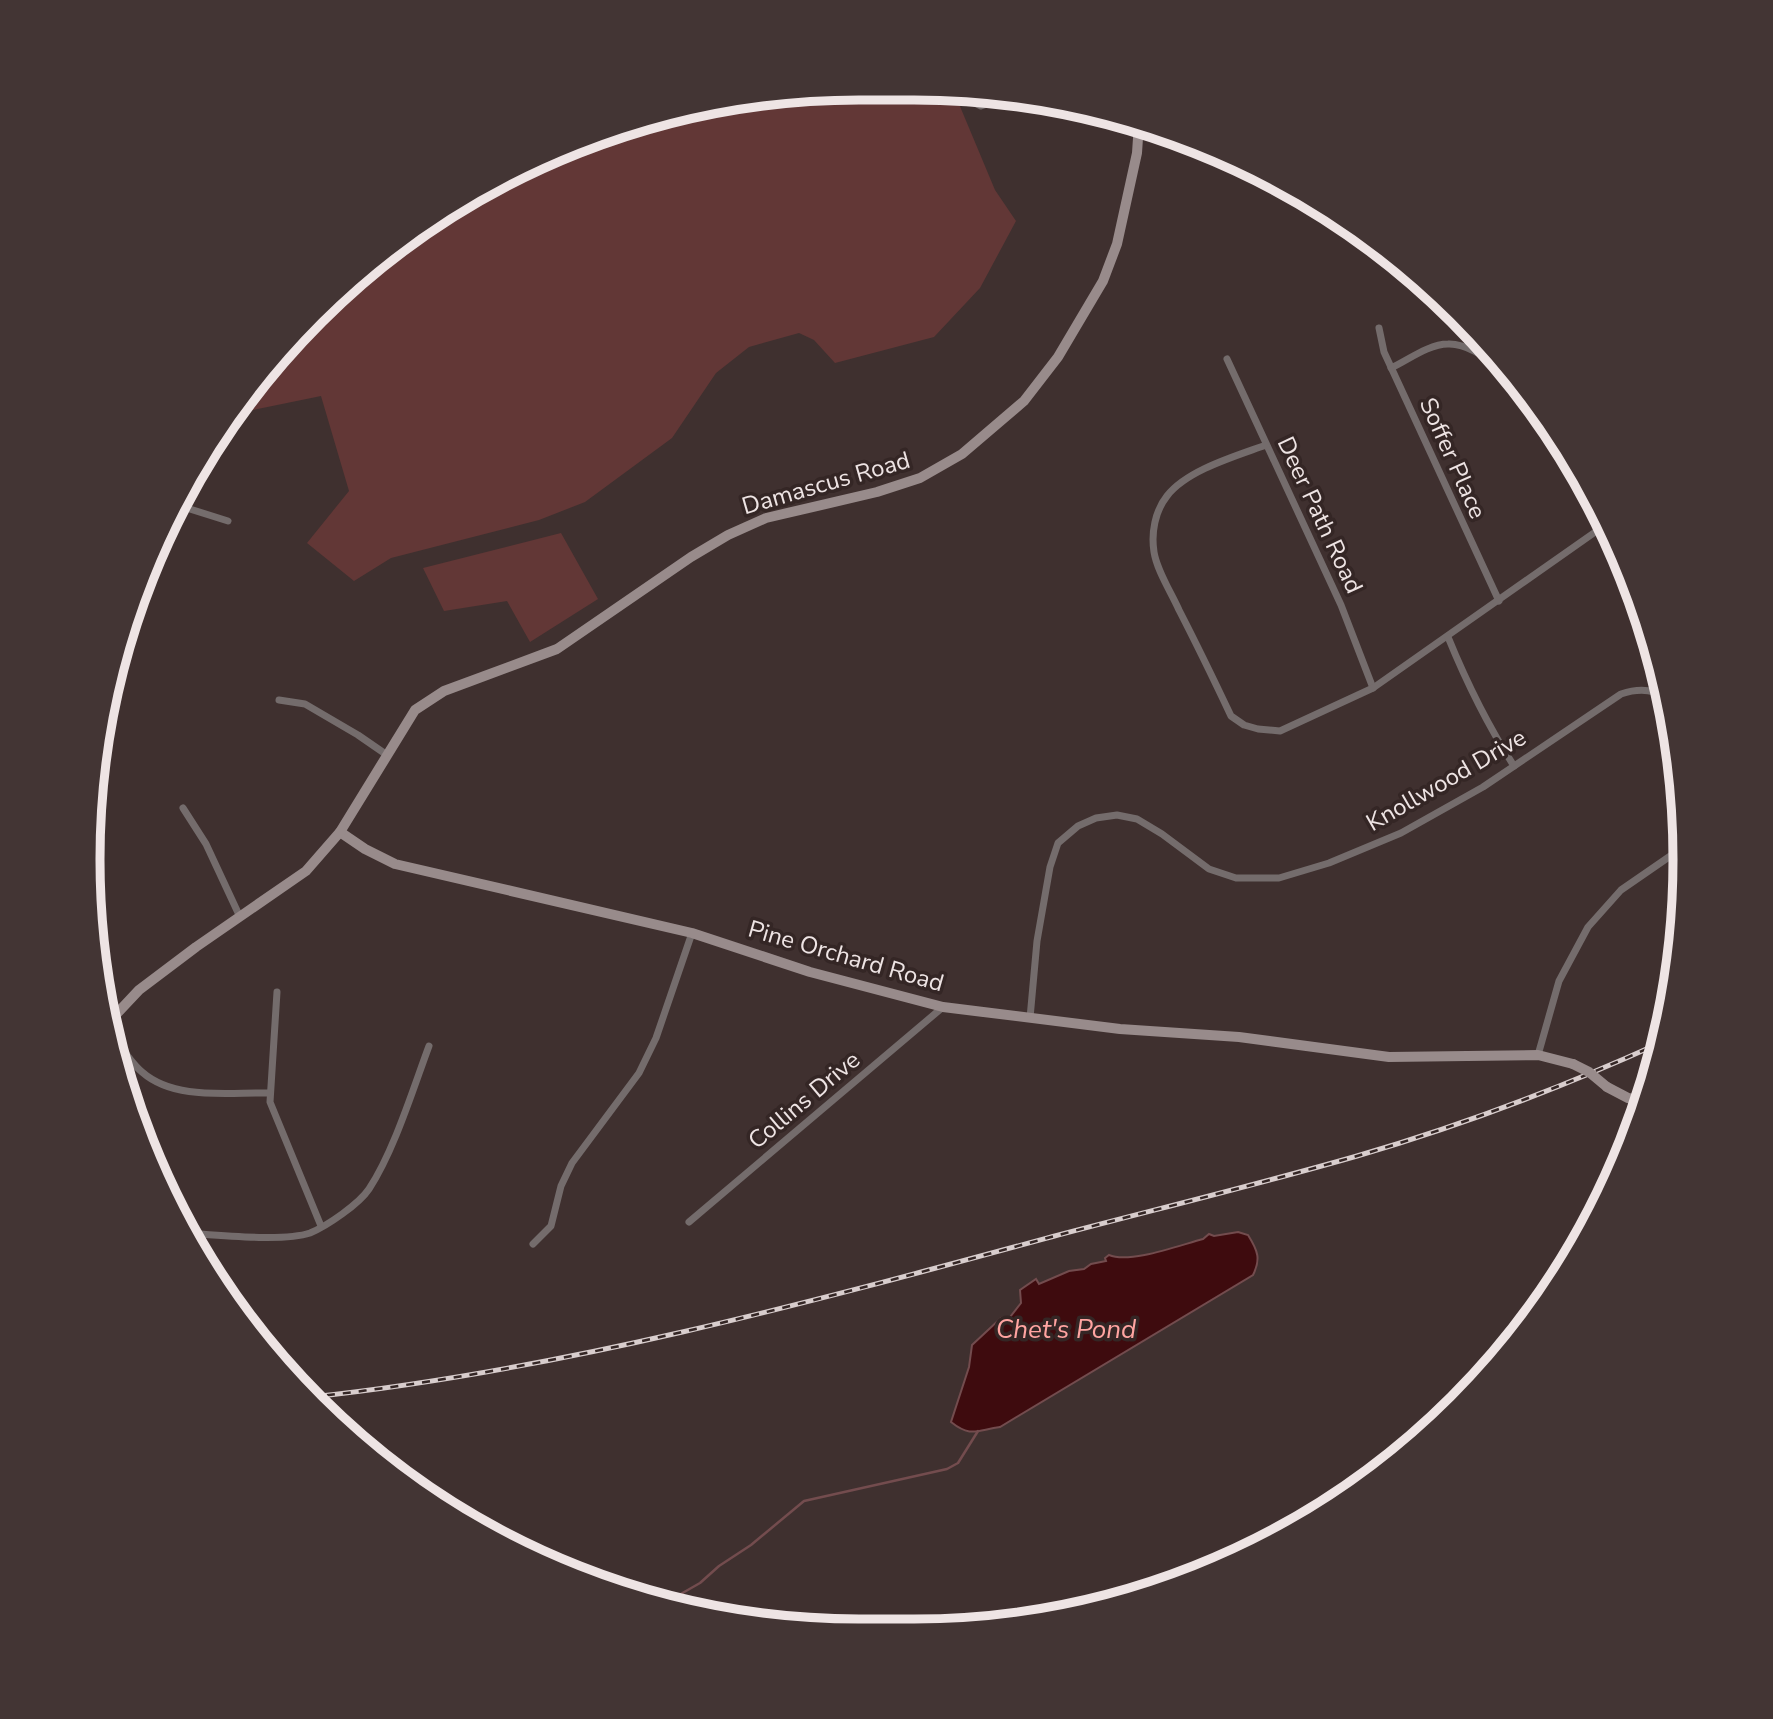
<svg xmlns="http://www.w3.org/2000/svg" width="1773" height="1719" viewBox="0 0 1773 1719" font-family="'Nunito Sans',sans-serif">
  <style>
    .green { fill: #623736 }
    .water { fill: #3e0b0e; stroke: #734c4e; stroke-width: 2 }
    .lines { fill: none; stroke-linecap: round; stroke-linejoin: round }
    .stream { stroke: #734c4e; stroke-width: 2.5 }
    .street { stroke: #746c6c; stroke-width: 7 }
    .secondary { stroke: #988b8b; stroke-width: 10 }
    .rail-casing { stroke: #d8cdcd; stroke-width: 5 }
    .rail { stroke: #342625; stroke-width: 2.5; stroke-dasharray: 8; stroke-linecap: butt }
    .secondary-bridge { stroke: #988b8b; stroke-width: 10 }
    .labels { text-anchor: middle; stroke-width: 7; stroke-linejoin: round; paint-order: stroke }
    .street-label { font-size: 24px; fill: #eee4e4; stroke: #342625 }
    .water-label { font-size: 26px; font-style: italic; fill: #ffa4a1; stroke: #342625 }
    .rim { fill: none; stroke: #eee4e4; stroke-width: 9 }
  </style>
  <rect width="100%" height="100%" fill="#3f302f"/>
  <g class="green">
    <polygon points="859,88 954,92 995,190 1016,221 980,288 934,337 835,363 814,340 799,333 749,347 716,373 672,438 585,502 539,520 391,558 354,581 307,543 349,491 321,396 234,414 279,350 430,218 564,146 708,102"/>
    <polygon points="561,533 598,599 530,642 507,601 444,611 423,568"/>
  </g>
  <path class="water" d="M 1238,1232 L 1248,1235 C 1258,1251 1261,1259 1253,1275 L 1000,1427 C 977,1430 971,1438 951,1422 L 969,1367 L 972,1345 L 1001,1318 L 1010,1317 L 1021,1303 L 1020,1290 L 1036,1279 L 1039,1284 L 1069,1271 L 1084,1269 L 1091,1264 L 1106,1261 L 1105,1258 L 1109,1255 C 1130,1264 1180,1245 1203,1239 L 1209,1234 L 1214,1236 Z"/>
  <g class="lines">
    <polyline class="stream" points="665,1603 700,1583 719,1566 751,1545 804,1501 947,1469 958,1463 978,1431"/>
    <g class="street">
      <polyline points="970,92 973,102 981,106 990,103 995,93"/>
      <polyline points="1379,328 1384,352 1499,601"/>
      <polyline points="1227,359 1341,605 1373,688"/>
      <path d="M 1391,368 C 1408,360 1429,344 1448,344 C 1472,343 1497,367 1517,379"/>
      <path d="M 1266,445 C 1236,456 1187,470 1167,496 C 1155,511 1151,533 1154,552 C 1157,571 1171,592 1179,610 C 1197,645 1214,680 1231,716 L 1244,725 L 1258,729 L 1280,731 L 1373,688 L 1608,523"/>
      <polyline points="177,505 228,521"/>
      <path d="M 1448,637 C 1466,681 1488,726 1514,766"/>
      <polyline points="279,700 305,704 358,735 387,755"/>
      <polyline points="183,808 206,844 240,917"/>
      <polyline points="277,992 270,1102 321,1226"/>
      <path d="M 1030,1018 L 1037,941 L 1050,867 L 1058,843 L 1078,826 L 1096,818 L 1117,815 L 1137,819 L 1162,834 L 1209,869 L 1236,878 L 1279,878 L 1329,863 L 1401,833 L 1483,787 L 1621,694 C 1636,689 1651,688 1665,697"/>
      <path d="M 109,1029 C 119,1043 129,1061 142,1072 C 175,1101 229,1092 269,1093"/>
      <polyline points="1538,1055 1559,981 1588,927 1621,890 1679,850 1683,845"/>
      <polyline points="689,1222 943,1007"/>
      <path d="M 187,1233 C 216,1235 284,1242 310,1233 C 327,1226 359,1204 369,1189 C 394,1151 413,1089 429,1046"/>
      <polyline points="533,1244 551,1226 561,1186 572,1163 639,1073 656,1038 692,933"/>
    </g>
    <g class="secondary">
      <polyline points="340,832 365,849 395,864 692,933 810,972 943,1007 1120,1029 1239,1037 1389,1057 1538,1055 1573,1064"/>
      <polyline points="108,1023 139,990 196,947 306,871 340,832 415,710 444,691 557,649 691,557 728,535 766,518 877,492 920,478 962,454 1024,401 1058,357 1103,281 1117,244 1137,153 1139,123"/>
      <polyline points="1607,1087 1628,1098 1646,1102"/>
    </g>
    <g class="rail-casing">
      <path id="rail" d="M 311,1397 C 562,1370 808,1303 1051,1237 C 1153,1210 1256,1185 1357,1156 C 1457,1127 1565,1086 1660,1043"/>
    </g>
    <use href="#rail" class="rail"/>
    <polyline class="secondary-bridge" points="1573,1064 1589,1072 1607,1087"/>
  </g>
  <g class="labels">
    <g class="street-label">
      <text transform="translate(1453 458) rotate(66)" y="8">Soffer Place</text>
      <text transform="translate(826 483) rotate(-16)" y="8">Damascus Road</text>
      <text transform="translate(1320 515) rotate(65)" y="8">Deer Path Road</text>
      <text transform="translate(1446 780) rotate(-30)" y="8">Knollwood Drive</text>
      <text transform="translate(846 956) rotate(16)" y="8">Pine Orchard Road</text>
      <text transform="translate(804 1100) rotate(-40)" y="8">Collins Drive</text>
    </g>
    <g class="water-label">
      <text x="1066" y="1338">Chet's Pond</text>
    </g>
  </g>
  <path d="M0 0H1773V1719H0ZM859 100H914A759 759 0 0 1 1673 859V860A759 759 0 0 1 914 1619H859A759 759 0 0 1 100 860V859A759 759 0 0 1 859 100Z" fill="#433534" fill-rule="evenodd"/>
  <path class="rim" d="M859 100H914A759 759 0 0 1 1673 859V860A759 759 0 0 1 914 1619H859A759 759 0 0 1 100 860V859A759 759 0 0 1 859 100Z"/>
</svg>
